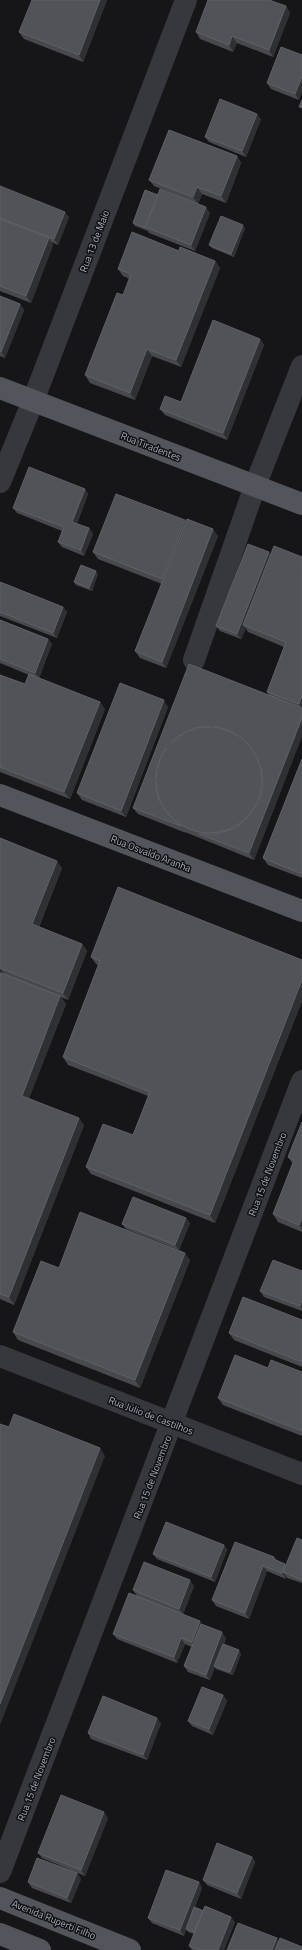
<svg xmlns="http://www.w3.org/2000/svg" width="302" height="1950" viewBox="0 0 302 1950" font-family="'Titillium Web',sans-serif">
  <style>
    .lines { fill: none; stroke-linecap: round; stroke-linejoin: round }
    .minor { stroke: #37383d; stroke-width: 22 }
    .major { stroke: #53555c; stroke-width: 22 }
    .wall { fill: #47494d }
    .shaded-wall { fill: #2f3033 }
    .building { fill: #525359; stroke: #5f6168 }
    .labels { text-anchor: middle; stroke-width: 3; stroke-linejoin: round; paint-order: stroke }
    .street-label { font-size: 10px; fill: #a8adb8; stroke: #111113 }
  </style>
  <rect width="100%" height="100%" fill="#161618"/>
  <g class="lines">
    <g class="minor">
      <polyline points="0,482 33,401 186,0"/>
      <polyline points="194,660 255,486 302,366"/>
      <polyline points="0,1356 302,1474"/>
      <polyline points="0,1872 302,1081"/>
    </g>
    <g class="major">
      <polyline points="0,388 302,504"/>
      <polyline points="0,795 302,911"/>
      <polyline points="0,1898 130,1950"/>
      <polyline points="0,1934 40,1950"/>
    </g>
  </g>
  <g class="wall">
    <polygon points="107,0 83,62 24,39 19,32"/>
    <polygon points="286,6 290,13 273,57 237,43 233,52 200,39 196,32"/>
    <polygon points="281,47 299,100 271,89 267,83"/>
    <polygon points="261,119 246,157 209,142 205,137"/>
    <polygon points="237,156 241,163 226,203 202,194 198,204 154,186 149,180"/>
    <polygon points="0,186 69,217 58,245 51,242 53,245 31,303 0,291"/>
    <polygon points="158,195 210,213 195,251 149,233 148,231 135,226 133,223"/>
    <polygon points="245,228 234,257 212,248 209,245"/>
    <polygon points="179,251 215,261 220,268 181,367 152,356 135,400 90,383 85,375 123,295 130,279 123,276 118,269"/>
    <polygon points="0,296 20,304 24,310 5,358 0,356"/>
    <polygon points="260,339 264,345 227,440 165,415 160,409 181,402"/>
    <polygon points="85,489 88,494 77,524 89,528 93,534 84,556 62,547 58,542 62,531 17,513 13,508"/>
    <polygon points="186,522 218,536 166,668 140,658 135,651 162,584 98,559 93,552"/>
    <polygon points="271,554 302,557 302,736 254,860 185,832 186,833 138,814 133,808 270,696 267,692 284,647 248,632 246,628 241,639 220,631 216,626"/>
    <polygon points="98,574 92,591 76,585 74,582"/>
    <polygon points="0,582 63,607 67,612 57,638 0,616"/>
    <polygon points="0,620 48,639 52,644 39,678 105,709 70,799 0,772 0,675 25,684 29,675 0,663"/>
    <polygon points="168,707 126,817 82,800 77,793"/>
    <polygon points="302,759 302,878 268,865 263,858"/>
    <polygon points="0,838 62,868 39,927 82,944 87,951 68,1000 61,997 66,1004 29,1098 84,1125 14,1305 0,1299"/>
    <polygon points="91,957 302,960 302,1001 215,1223 91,1174 86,1167 133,1135 148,1096 68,1065 63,1057 98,965 96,964"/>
    <polygon points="302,1122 302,1232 278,1222 273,1214 293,1164 288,1157"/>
    <polygon points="190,1223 179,1250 126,1229 122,1224"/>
    <polygon points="190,1260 140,1388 18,1340 13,1332 59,1268"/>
    <polygon points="302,1271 302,1311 264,1297 260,1291"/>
    <polygon points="302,1320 302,1367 234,1340 229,1333"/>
    <polygon points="268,1368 302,1372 302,1436 223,1405 218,1398"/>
    <polygon points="302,1540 302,1583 287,1578 286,1576 286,1579 267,1571 249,1619 216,1606 212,1600 274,1557 277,1560 286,1565"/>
    <polygon points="224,1545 227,1550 215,1582 157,1559 153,1554"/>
    <polygon points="194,1586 183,1614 226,1638 224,1644 241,1654 233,1675 216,1669 215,1667 210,1680 188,1672 184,1666 192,1647 185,1644 177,1663 117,1639 113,1634 137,1596 133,1590"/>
    <polygon points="223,1695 227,1701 213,1735 192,1726 188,1721"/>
    <polygon points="161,1723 147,1760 91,1739 88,1733"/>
    <polygon points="108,1818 85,1876 42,1858 38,1853"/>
    <polygon points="252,1857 255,1862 241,1899 207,1885 203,1880"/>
    <polygon points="77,1873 81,1879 71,1903 32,1888 28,1882"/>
    <polygon points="199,1882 202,1888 195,1907 235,1922 224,1950 192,1950 189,1946 194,1934 188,1932 186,1929 184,1936 152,1923 148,1918"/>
  </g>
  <g class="shaded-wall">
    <polygon points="100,0 107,0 83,62 79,55"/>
    <polygon points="286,6 290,13 273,57 269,50"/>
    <polygon points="232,36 237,43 233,52 229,45"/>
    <polygon points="302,77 302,92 299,100 295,94"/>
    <polygon points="257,114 261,119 246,157 242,151"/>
    <polygon points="237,156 241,163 226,203 221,196"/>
    <polygon points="197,187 202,194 198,204 193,197"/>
    <polygon points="206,207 210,213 195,251 191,245"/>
    <polygon points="65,212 69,217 58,245 54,239"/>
    <polygon points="243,225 245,228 234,257 231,254"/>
    <polygon points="49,238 53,245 31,303 26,296"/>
    <polygon points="215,261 220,268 181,367 176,360"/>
    <polygon points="20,304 24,310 5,358 1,352"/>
    <polygon points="260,339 264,345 227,440 223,433"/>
    <polygon points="147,349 152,356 135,400 130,393"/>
    <polygon points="85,489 88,494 76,527 72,522"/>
    <polygon points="185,520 190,527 167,586 162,579"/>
    <polygon points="89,528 93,534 84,556 81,550"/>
    <polygon points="213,529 218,536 166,668 162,662"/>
    <polygon points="269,552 273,558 243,625 246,628 241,639 237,634"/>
    <polygon points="96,571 98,574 92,591 89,588"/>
    <polygon points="63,607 67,612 57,638 53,633"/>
    <polygon points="48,639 52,644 39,679 35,673"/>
    <polygon points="302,696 302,709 299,704"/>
    <polygon points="164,700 168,707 126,817 121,811"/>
    <polygon points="100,702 105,709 70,799 64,792"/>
    <polygon points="302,718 302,736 254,860 249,853"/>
    <polygon points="260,767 266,774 254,823 248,815"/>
    <polygon points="57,861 62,868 37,931 32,924"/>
    <polygon points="82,944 87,951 68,1000 63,993"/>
    <polygon points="0,968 5,975 4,978 0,972"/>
    <polygon points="302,980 302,1001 215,1223 210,1215"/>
    <polygon points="60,996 66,1004 27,1103 22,1096"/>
    <polygon points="79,1118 84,1125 14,1305 9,1297"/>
    <polygon points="302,1217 302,1229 299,1225"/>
    <polygon points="186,1218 190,1223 179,1250 175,1245"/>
    <polygon points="185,1253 190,1260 140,1388 135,1380"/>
    <polygon points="302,1301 302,1309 300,1306"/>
    <polygon points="100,1448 105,1456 0,1725 0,1704"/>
    <polygon points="224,1545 227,1550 215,1582 211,1577"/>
    <polygon points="285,1564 289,1569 283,1572 286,1576 286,1579 282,1573"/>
    <polygon points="263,1566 267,1571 249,1619 245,1613"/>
    <polygon points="190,1580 194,1586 183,1614 179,1609"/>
    <polygon points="200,1621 204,1626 196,1648 192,1642"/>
    <polygon points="222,1632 226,1638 215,1666 214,1666 215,1667 210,1680 206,1675"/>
    <polygon points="181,1638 185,1644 177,1663 174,1657"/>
    <polygon points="239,1650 241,1654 233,1675 230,1672"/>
    <polygon points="223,1695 227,1701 213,1735 209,1729"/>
    <polygon points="157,1718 161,1723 147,1760 143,1755"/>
    <polygon points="104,1812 108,1818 85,1876 81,1870"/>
    <polygon points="252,1857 255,1862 241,1899 237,1893"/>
    <polygon points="77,1873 81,1879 71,1903 67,1898"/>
    <polygon points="199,1882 202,1888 184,1936 180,1930"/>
    <polygon points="231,1917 235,1922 224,1950 218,1950"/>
    <polygon points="277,1938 280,1943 278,1950 272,1950"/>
  </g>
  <g class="building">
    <polygon points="32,0 100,0 79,55 19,32"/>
    <polygon points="208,0 269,0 286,6 269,50 232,36 229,45 196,32"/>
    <polygon points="281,47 302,55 302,77 295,94 267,83"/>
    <polygon points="220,99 257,114 242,151 205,137"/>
    <polygon points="302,100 302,108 299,107"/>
    <polygon points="169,130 237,156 221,196 197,187 193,197 149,180"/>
    <polygon points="0,186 65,212 54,239 0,218"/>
    <polygon points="160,189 206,207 191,245 145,227"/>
    <polygon points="145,190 158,195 145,227 146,228 133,223"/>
    <polygon points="221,216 243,225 231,254 209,245"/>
    <polygon points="0,219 49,238 26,296 0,286"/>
    <polygon points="132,232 179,251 180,247 215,261 176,360 147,349 130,393 85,375 117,293 123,295 131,274 118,269"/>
    <polygon points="0,296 20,304 1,352 0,351"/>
    <polygon points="213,320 260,339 223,433 160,409 165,396 181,402"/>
    <polygon points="29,467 85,489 72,522 89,528 81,550 58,542 64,527 13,508"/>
    <polygon points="116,494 185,520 162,579 93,552"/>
    <polygon points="187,519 213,529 162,662 135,651"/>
    <polygon points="248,544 269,552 237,634 216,626"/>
    <polygon points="274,546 302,557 302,569 301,571 302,571 302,696 299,704 267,692 286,642 243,625"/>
    <polygon points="81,565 96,571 89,588 74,582"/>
    <polygon points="0,582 63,607 53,633 0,612"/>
    <polygon points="0,620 48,639 35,673 0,659"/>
    <polygon points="189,664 302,708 302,718 249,853 199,834 217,834 235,828 249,816 259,801 263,785 261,768 254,752 243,739 228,730 212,726 195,728 180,735 167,746 159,761 155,779 158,798 168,814 181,826 133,808"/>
    <polygon points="29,674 100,702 64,792 0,767 0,675 25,684"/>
    <polygon points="120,683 164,700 121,811 77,793"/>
    <circle cx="209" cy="780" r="53"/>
    <polygon points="302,759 302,874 263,858"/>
    <polygon points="0,838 57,861 32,924 82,944 63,993 0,968"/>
    <polygon points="118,887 302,960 302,980 210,1215 86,1167 103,1124 133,1135 150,1092 63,1057 100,961 91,957"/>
    <polygon points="1,973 60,996 22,1096 79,1118 9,1297 0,1294 0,976"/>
    <polygon points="302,1122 302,1217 299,1225 273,1214 294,1160 288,1157"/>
    <polygon points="133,1197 186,1218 175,1245 122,1224"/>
    <polygon points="80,1212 185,1253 135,1380 13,1332 41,1261 59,1268"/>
    <polygon points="273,1260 302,1271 302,1301 300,1306 260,1291"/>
    <polygon points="243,1297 302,1320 302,1362 229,1333"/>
    <polygon points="235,1355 268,1368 271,1360 302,1372 302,1431 218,1398"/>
    <polygon points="14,1414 100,1448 0,1704 0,1424 9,1427"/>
    <polygon points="166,1522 224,1545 211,1577 153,1554"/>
    <polygon points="297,1538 302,1540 302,1580 283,1572"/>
    <polygon points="235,1542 274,1557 273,1559 285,1564 282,1573 263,1566 245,1613 212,1600"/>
    <polygon points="144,1562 190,1580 179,1609 133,1590"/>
    <polygon points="129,1593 200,1621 192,1642 181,1638 174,1657 113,1634"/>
    <polygon points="201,1624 222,1632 206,1675 184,1666"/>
    <polygon points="223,1644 239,1650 230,1672 214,1666"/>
    <polygon points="202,1687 223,1695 209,1729 188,1721"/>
    <polygon points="103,1696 157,1718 143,1755 88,1733"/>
    <polygon points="61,1795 104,1812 81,1870 38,1853"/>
    <polygon points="217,1843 252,1857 237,1893 203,1880"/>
    <polygon points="37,1858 77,1873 67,1898 28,1882"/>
    <polygon points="166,1870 199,1882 180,1930 148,1918"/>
    <polygon points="205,1906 231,1917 218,1950 200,1950 189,1946"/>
    <polygon points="194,1907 203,1911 194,1932 186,1929"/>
    <polygon points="238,1923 277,1938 272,1950 227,1950"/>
    <polygon points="280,1938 302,1947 302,1950 275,1950"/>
  </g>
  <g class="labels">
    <g class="street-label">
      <text transform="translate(94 241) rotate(-69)" y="4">Rua 13 de Maio</text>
      <text transform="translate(151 446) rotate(21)" y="4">Rua Tiradentes</text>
      <text transform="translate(151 853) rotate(21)" y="4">Rua Osvaldo Aranha</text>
      <text transform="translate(267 1174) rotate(-69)" y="4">Rua 15 de Novembro</text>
      <text transform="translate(151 1415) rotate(21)" y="4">Rua Júlio de Castilhos</text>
      <text transform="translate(152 1477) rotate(-69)" y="4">Rua 15 de Novembro</text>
      <text transform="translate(36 1779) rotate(-69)" y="4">Rua 15 de Novembro</text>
      <text transform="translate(54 1919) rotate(22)" y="4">Avenida Ruperti Filho</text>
    </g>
  </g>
</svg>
